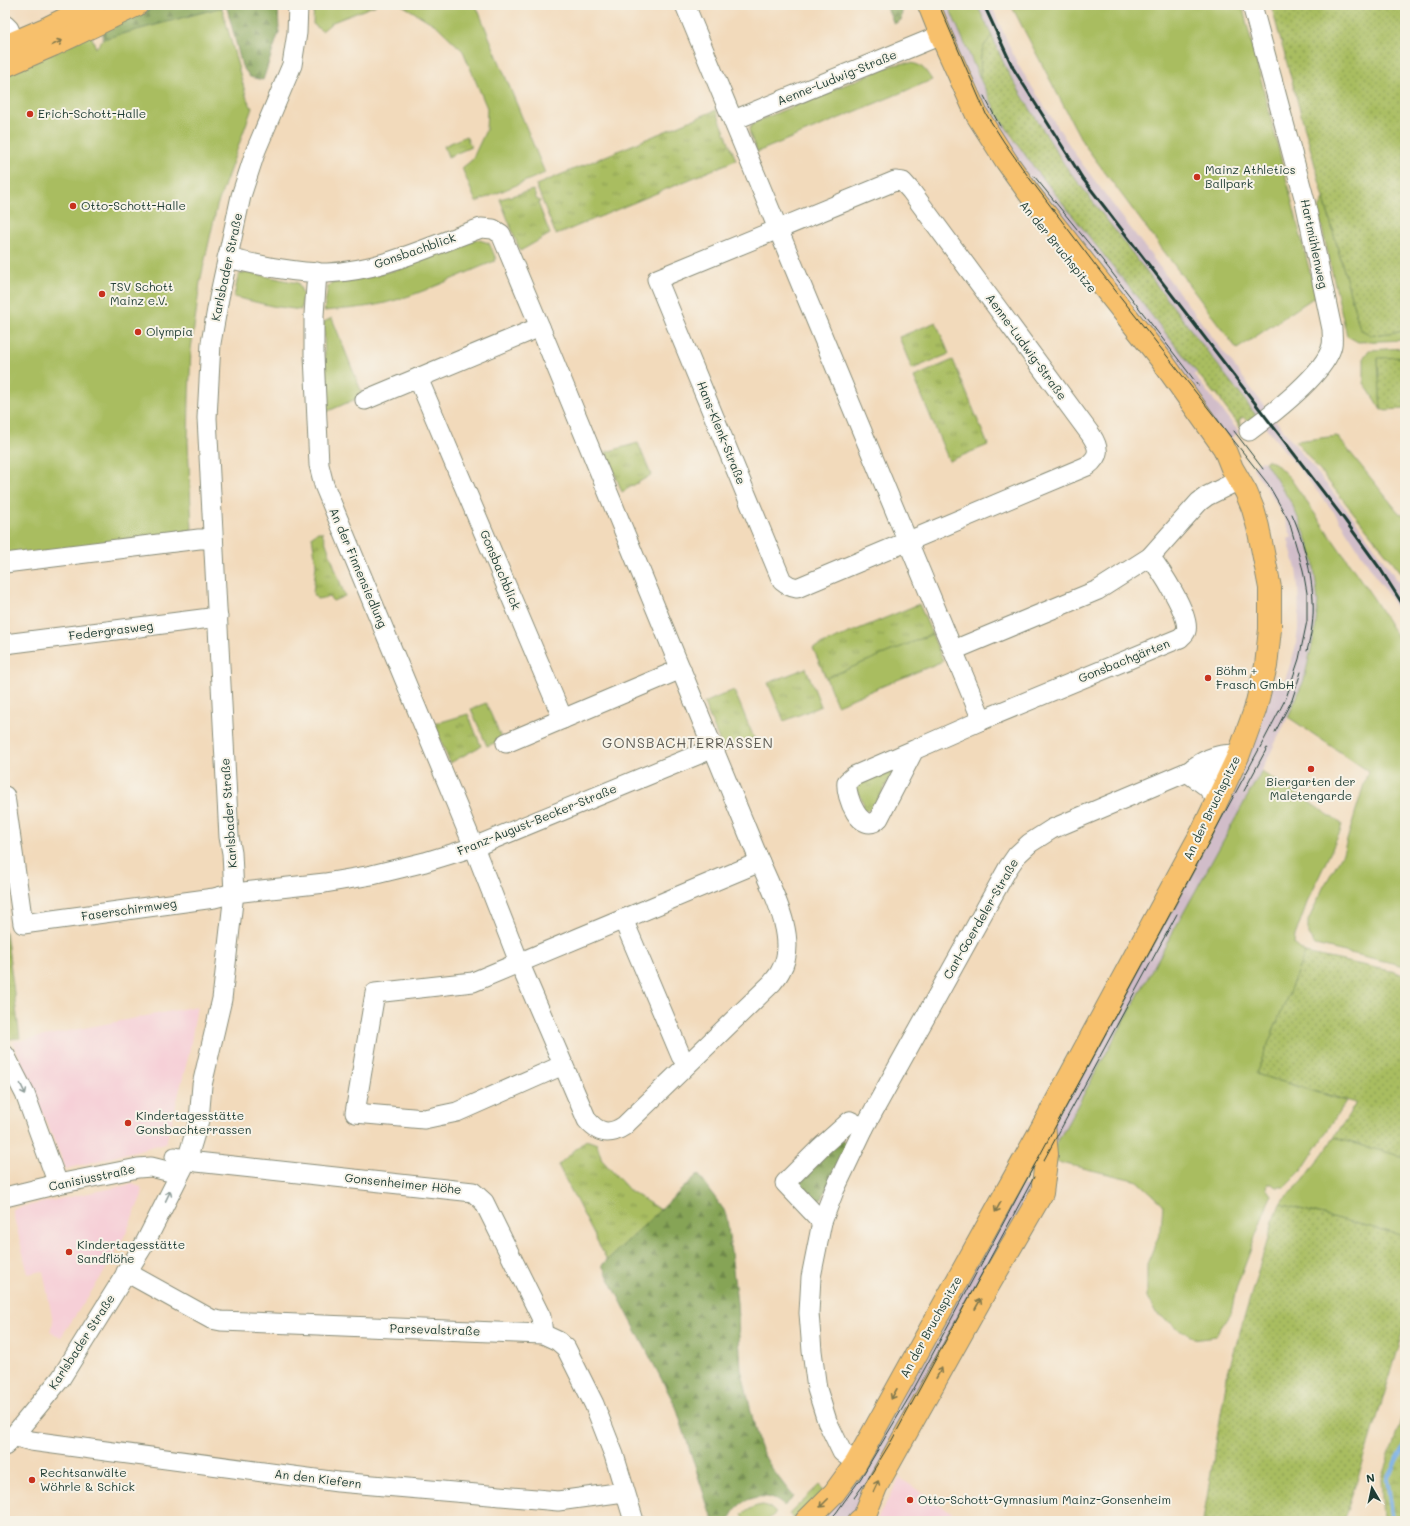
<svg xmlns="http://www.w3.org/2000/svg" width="1410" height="1526" viewBox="0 0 1410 1526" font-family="Mali,sans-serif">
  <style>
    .built { fill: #f6cfd7 }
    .industrial { fill: #d1bdc9 }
    .grass { fill: #a9bd61; stroke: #647d4a }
    .forest { fill: url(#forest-firs); stroke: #527046 }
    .wetland { fill: url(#wetland-marsh); stroke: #647d4a }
    .park { fill: url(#park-tufts); stroke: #647d4a }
    .garden { fill: url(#garden-dots); stroke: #647d4a }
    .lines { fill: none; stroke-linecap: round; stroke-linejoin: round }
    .stream { stroke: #76aee6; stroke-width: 4.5 }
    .minor-casing { stroke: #888c78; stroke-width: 21 }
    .major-casing { stroke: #888c78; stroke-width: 24 }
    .minor { stroke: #fff; stroke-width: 19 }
    .major { stroke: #f7c06c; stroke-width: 22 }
    .tram { stroke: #1f3d34; stroke-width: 1 }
    .rail { stroke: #1f3d34; stroke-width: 3 }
    .oneway { stroke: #80784d }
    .oneway2 { stroke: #8f9e9a }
    .poi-dot { fill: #c8321e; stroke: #f7f3e8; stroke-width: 1.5 }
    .labels { text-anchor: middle; stroke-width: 4; stroke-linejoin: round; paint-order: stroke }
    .street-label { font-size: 12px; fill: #1f3d34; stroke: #f7f3e8 }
    .poi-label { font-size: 12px; fill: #1f3d34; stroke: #f7f3e8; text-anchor: start }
    .quarter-label { font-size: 14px; letter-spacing: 1px; fill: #615f57; stroke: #f7f3e8 }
  </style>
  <defs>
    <pattern id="forest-firs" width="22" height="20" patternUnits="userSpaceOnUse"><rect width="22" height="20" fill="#86a457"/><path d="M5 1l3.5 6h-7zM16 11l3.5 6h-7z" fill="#6d8749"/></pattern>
    <pattern id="wetland-marsh" width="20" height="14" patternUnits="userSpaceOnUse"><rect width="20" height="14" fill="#a9bd61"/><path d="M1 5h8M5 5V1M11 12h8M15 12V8" fill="none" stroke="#899b51"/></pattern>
    <pattern id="park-tufts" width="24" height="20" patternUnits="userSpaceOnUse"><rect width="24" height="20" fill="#a9bd61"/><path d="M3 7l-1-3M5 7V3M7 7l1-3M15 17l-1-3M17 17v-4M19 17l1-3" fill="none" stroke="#899b51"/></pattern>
    <pattern id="garden-dots" width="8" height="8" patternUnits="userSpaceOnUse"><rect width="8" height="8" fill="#a9bd61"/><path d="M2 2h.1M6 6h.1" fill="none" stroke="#899b51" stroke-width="1.8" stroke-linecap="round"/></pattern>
  </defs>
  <rect width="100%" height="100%" fill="#f7f3e8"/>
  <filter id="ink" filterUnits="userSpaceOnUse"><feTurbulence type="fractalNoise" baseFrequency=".025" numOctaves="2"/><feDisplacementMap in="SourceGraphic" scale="8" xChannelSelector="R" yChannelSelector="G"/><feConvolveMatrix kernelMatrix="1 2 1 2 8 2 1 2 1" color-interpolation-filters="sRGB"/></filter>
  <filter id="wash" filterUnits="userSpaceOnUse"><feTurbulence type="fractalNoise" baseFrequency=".012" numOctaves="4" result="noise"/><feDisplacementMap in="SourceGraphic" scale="16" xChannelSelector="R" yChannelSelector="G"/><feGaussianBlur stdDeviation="0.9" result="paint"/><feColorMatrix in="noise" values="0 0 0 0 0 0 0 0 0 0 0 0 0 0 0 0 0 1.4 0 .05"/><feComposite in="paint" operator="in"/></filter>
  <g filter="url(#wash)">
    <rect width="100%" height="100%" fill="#f2dabb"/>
    <g class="built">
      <polygon points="197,1006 189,1054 166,1143 66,1169 13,1042"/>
      <polygon points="132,1184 141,1187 142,1195 126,1233 105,1271 61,1337 50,1332 53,1322 43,1271 28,1274 12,1209"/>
      <polygon points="900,1478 964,1521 876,1521"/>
    </g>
    <g class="industrial">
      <polygon points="933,5 948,5 991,101 1012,138 1030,162 1197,372 1194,375 1239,432 1226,442 1012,164"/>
      <polygon points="977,5 991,5 1018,65 1077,157 1268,411 1356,521 1405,591 1405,621 1334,512 1259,419 1064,164 1007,71"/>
      <polygon points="1261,461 1265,462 1292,505 1305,534 1313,558 1318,602 1315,632 1304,680 1288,717 1261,772 1053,1150 1052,1125 1276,672 1274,684 1283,686 1295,650 1299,623 1298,586 1296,569 1288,539 1292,537 1285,520 1275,501 1253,468"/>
      <polygon points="1023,1185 1029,1186 1032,1189 872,1484 847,1521 814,1521"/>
    </g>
    <g class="grass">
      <polygon points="314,5 376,5 333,22 322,31 313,24"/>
      <polygon points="402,5 476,5 545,173 476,202 462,168 472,160 486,130 487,108 463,51 437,26"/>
      <polygon points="948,5 977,5 992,36 984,46 981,56 980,79"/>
      <polygon points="1011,5 1242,5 1316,296 1237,349 1083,143"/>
      <polygon points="219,8 222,8 247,99 252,108 217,206 200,282 197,306 191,349 189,398 188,442 192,530 5,558 5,74 91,35 96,48 103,39"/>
      <path d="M 905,63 C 921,63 923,67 932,80 L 757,152 L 750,134 L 749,129 L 755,122 L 893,65 Z"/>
      <polygon points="1324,199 1360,329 1371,335 1405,331 1405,340 1358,342 1347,336 1318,211"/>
      <path d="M 476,239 L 489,243 L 496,259 L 495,261 C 459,275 423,294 385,303 C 365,308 345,309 324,311 L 328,286 L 331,283 L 358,279 L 395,270 Z"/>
      <polygon points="247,272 298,283 303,294 301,310 272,306 234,297 238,277 240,274"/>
      <polygon points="332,318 363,396 326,412 324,327 324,322"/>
      <polygon points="1405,348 1405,357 1378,359 1381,410 1364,383 1364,357 1369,350"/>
      <polygon points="1337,436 1399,513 1405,515 1405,577 1296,441"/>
      <polygon points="1267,460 1275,463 1290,478 1374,599 1405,649 1405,966 1315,945 1308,935 1308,921 1323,888 1343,853 1368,771 1288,717 1304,680 1315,632 1318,602 1313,558 1305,534 1292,504 1265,462"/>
      <polygon points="932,634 943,661 837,705 826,678"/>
      <polygon points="486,703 502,740 487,746 471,709"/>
      <polygon points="1261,772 1282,784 1342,824 1340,832 1308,900 1295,936 1294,944 1305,953 1256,1074 1346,1101 1302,1170 1285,1187 1277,1187 1272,1184 1268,1184 1266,1188 1271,1195 1236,1289 1231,1313 1215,1336 1194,1339 1155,1312 1147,1297 1147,1264 1161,1230 1163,1204 1138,1181 1057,1162 1054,1161 1053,1150"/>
      <polygon points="1334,1138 1405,1157 1405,1236 1280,1204 1283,1199 1303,1181"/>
      <polygon points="819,1485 827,1493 806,1511 793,1518 789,1514"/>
      <path d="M 763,1505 L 769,1507 L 776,1513 L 766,1521 L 746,1521 L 742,1515 C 749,1509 754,1506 763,1505 Z"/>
    </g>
    <g class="forest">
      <polygon points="160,5 278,5 279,32 263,80 250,77 242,66 227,8 222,7 103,39 103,30"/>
      <polygon points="886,5 900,5 902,11 901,20 894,24"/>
      <polygon points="842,1140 846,1144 822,1199 813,1202 796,1186 796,1179"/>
      <path d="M 698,1174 L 724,1210 L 727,1219 L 737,1303 L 741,1369 L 759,1445 C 768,1465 780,1480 794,1497 L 784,1506 C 766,1488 736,1498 729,1521 L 715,1521 L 708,1507 L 676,1407 L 602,1265 Z"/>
    </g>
    <polygon class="wetland" points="1405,1404 1405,1521 1383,1521 1381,1478 1399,1427"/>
    <g class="park">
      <polygon points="716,110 736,160 556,235 536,185"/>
      <polygon points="466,136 471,147 448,157 444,146"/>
      <polygon points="533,190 537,200 539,200 540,202 538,203 550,234 520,251 500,199"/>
      <polygon points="936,322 949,354 912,369 899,337"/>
      <polygon points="953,360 988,445 949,461 914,377"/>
      <polygon points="638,443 651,475 622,492 606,452"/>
      <polygon points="318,532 322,532 345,596 333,601 329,597 317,599 313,594 316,564 312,536"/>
      <polygon points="919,604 932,634 826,678 813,648"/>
      <polygon points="806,668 821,706 784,721 768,683"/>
      <polygon points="734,690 754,738 724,752 704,703"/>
      <polygon points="468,714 481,746 450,763 434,724"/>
      <polygon points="886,768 894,769 873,810 865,810 859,807 864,805 858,791 853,793 853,788 862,778 864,782 887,772"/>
      <polygon points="5,932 6,932 20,1038 10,1039 5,1032"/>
      <polygon points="586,1140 597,1144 602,1160 629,1190 660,1210 607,1260 558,1165"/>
    </g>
    <g class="garden">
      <polygon points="1271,5 1405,5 1405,331 1371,335 1360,329"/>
      <polygon points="992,36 1007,71 1064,164 1259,419 1250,424 1243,417 1239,420 1244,432 1221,402 1222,401 1216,393 1214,394 1030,162 999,117 980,79 981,56 984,46"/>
      <polygon points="1405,357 1405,409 1381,410 1378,358"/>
      <polygon points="1305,953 1396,972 1405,976 1405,1157 1334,1138 1356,1103 1256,1074"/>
      <polygon points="1280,1204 1405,1236 1405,1327 1369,1444 1343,1521 1203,1521 1228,1372 1273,1221"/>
    </g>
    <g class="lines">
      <polyline class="stream" points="1393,1521 1387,1478 1405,1445"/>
    </g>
  </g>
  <g filter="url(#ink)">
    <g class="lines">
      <g class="minor-casing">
        <g id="minor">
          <polyline points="685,5 982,720"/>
          <polyline points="5,25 9,29 20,56"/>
          <polyline points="734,120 941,35"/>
          <path d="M 895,181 L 903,182 L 911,191 L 1091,435 C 1100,449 1100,456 1087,466 L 797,588 C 790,587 787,585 782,581 L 657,279 Z"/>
          <path d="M 227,258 C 259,265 293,273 327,273 C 381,271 430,246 481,228 L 493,229 L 501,234 L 540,327 L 760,862 C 772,890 799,940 781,970 C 779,975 775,979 772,983 L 624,1126 C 609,1136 598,1133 587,1120 L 519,962 L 474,847 L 324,485 L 319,465 L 314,355 L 314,315 L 317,272"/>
          <polyline points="418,378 563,719"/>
          <polyline points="365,400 540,327"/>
          <path d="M 1249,431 C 1272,414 1327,372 1332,345 C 1333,340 1332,334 1332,329 L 1305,201 L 1252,5"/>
          <polyline points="5,563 199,539 213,539"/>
          <polyline points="5,644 218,617"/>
          <polyline points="954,650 1098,590 1150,557 1199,502 1207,496 1239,480"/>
          <polyline points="506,743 681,669"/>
          <path d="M 914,750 L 854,776 L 847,782 C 845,796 861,837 879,818 L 914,750 L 982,720 L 1180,638 C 1182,636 1185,634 1186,631 C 1191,616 1160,569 1150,557"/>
          <path d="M 1193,768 C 1209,757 1219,754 1239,754"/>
          <polyline points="1187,772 1206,786 1218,800"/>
          <polyline points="5,796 23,924 214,898 234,893 325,883 372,875 425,862 474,847 714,748"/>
          <polyline points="623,919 681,1056 687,1064"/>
          <polyline points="5,1055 25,1094 58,1184"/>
          <polyline points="563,1065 457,1112 424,1119 355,1113 375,993 473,982 760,862"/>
          <polyline points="175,1157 197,1162 473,1192 484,1202 541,1317 543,1334"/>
          <polyline points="5,1197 58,1184 138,1168 151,1167 179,1174"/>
          <polyline points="822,1222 785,1183 821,1147 850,1121 864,1128"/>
          <polyline points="126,1272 211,1319 221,1321 543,1334 558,1341 566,1348 594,1404 614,1455 634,1521"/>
          <polyline points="13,1436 31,1441 338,1482 536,1499 558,1501 624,1492"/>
          <polyline points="5,1446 61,1378 145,1243 187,1160 199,1120 202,1085 222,999 234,893 232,853 229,837 207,418 211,343 219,298 241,196 256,150 292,65 297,33 298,5"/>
          <path d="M 856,1463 L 842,1452 L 827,1421 L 817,1389 L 812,1351 L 809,1313 L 811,1277 L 822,1222 L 834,1191 L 864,1128 L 1008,868 L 1017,855 L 1030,843 L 1052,829 L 1187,772 C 1206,767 1211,769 1229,774"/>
        </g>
      </g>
      <g class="major-casing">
        <g id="major">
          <polyline points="5,46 45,29 93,5"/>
          <polyline points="5,66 53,45 137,5"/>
          <polyline points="806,1521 834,1493 856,1463 1044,1124 1203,830 1239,754 1255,710 1266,666 1270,629 1270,588 1258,527 1253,509 1246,492 1232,468 1224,448 1160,358 1029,193 1007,162 977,115 941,35 929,5"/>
          <polyline points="859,1521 864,1517 876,1487 987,1288 1042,1193 1047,1154 1044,1124"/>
        </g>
      </g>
      <use href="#minor" class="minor"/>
      <use href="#major" class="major"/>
      <g class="tram">
        <polyline points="984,96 1000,126"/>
        <polyline points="1034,176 1103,261 1198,385"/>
        <polyline points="1234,431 1263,469"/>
        <path d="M 1292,514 C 1306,545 1317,593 1312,626 C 1311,635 1309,643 1307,651"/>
        <polyline points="1275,732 1292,700 1301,672"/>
        <polyline points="1244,791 1267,748"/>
        <polyline points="1044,1160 1177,914"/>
        <polyline points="854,1498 870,1476 892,1440 1034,1177"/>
        <polyline points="828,1521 836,1513 861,1478 911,1394 1264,740 1286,698 1299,659 1307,621 1307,593 1303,570 1289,521 1268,484 1096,266 1030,179 1004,142 986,114 939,5"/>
      </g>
      <polyline class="rail" points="984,5 1013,68 1083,179 1344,519 1381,570 1405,608"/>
    </g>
    <defs><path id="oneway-shaft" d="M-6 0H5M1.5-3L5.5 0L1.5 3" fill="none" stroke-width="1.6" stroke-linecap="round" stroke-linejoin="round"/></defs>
    <g class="oneway">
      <use href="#oneway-shaft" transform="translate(57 43) rotate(-25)"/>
      <use href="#oneway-shaft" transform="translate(998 1207) rotate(119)"/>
      <use href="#oneway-shaft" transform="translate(978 1304) rotate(-61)"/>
      <use href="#oneway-shaft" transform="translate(939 1373) rotate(-61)"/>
      <use href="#oneway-shaft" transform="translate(894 1394) rotate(119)"/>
      <use href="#oneway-shaft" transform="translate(876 1486) rotate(-65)"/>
      <use href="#oneway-shaft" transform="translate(824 1503) rotate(135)"/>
    </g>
    <g class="oneway2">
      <use href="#oneway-shaft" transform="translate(23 1089) rotate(64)"/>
      <use href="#oneway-shaft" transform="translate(168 1196) rotate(-64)"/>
    </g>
  </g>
  <g class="poi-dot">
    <circle cx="30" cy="114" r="4"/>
    <circle cx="1197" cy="177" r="4"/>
    <circle cx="73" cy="206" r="4"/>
    <circle cx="102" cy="294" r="4"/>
    <circle cx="138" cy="332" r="4"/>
    <circle cx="1208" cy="678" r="4"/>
    <circle cx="1311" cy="769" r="4"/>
    <circle cx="128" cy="1123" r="4"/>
    <circle cx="69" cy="1252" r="4"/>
    <circle cx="32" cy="1480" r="4"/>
    <circle cx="910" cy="1500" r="4"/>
  </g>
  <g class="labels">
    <g class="street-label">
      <text transform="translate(837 78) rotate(-22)" y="4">Aenne-Ludwig-Straße</text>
      <text transform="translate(1314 244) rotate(78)" y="4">Hartmühlenweg</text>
      <text transform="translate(1058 247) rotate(51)" y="4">An der Bruchspitze</text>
      <text transform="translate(415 251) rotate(-19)" y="4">Gonsbachblick</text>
      <text transform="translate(227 267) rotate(-78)" y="4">Karlsbader Straße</text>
      <text transform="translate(1026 347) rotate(54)" y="4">Aenne-Ludwig-Straße</text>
      <text transform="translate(721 433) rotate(68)" y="4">Hans-Klenk-Straße</text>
      <text transform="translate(358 568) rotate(67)" y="4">An der Finnensiedlung</text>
      <text transform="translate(500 570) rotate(67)" y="4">Gonsbachblick</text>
      <text transform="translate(111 631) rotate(-7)" y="4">Federgrasweg</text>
      <text transform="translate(1124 661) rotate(-22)" y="4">Gonsbachgärten</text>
      <text transform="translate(1212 808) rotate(-64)" y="4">An der Bruchspitze</text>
      <text transform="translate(229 813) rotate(-94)" y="4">Karlsbader Straße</text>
      <text transform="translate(537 820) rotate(-22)" y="4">Franz-August-Becker-Straße</text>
      <text transform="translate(129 910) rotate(-8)" y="4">Faserschirmweg</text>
      <text transform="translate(981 919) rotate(-60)" y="4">Carl-Goerdeler-Straße</text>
      <text transform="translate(92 1178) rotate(-12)" y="4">Canisiusstraße</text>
      <text transform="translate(403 1184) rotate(6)" y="4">Gonsenheimer Höhe</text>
      <text transform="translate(931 1327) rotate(-61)" y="4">An der Bruchspitze</text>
      <text transform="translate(435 1330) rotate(2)" y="4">Parsevalstraße</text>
      <text transform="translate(82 1342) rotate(-57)" y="4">Karlsbader Straße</text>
      <text transform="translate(318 1479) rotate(7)" y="4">An den Kiefern</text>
    </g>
    <g class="poi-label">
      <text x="38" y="118">Erich-Schott-Halle</text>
      <text x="1205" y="174">Mainz Athletics<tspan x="1205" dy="14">Ballpark</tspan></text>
      <text x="81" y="210">Otto-Schott-Halle</text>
      <text x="110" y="291">TSV Schott<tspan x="110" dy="14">Mainz e.V.</tspan></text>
      <text x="146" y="336">Olympia</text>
      <text x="1216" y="675">Böhm +<tspan x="1216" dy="14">Frasch GmbH</tspan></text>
      <text x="1311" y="786" text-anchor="middle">Biergarten der<tspan x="1311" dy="14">Maletengarde</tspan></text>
      <text x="136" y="1120">Kindertagesstätte<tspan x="136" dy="14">Gonsbachterrassen</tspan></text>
      <text x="77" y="1249">Kindertagesstätte<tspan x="77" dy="14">Sandflöhe</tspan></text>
      <text x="40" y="1477">Rechtsanwälte<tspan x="40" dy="14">Wöhrle &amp; Schick</tspan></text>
      <text x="918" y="1504">Otto-Schott-Gymnasium Mainz-Gonsenheim</text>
    </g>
    <g class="quarter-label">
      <text x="688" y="748">GONSBACHTERRASSEN</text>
    </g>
  </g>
  <rect width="1410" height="1526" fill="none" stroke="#f7f3e8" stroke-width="20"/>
  <g transform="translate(1372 1488) rotate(351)" stroke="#f7f3e8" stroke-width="3" paint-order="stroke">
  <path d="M0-3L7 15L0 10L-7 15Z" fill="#1f3d34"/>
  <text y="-6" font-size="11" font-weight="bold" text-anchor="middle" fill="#1f3d34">N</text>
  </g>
</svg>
